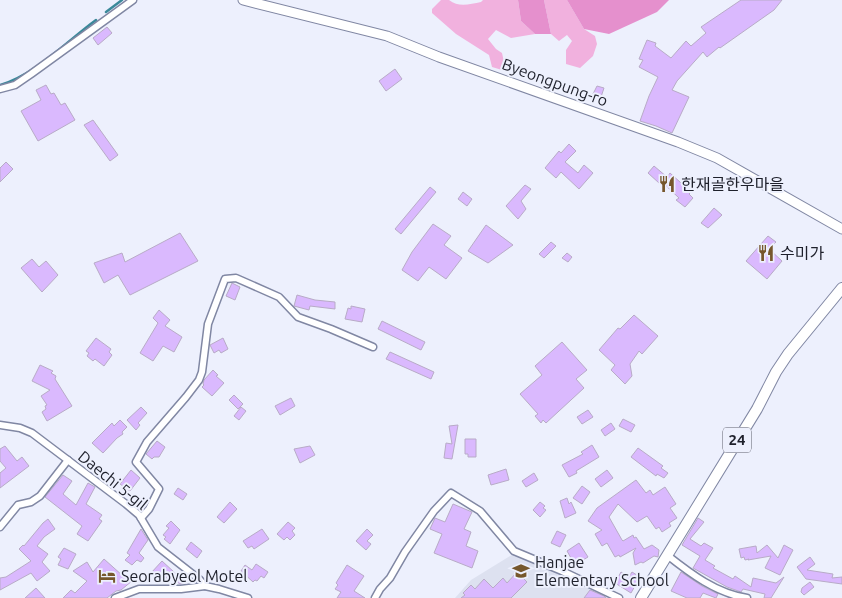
<svg xmlns="http://www.w3.org/2000/svg" width="842" height="598" viewBox="0 0 842 598" font-family="Ubuntu,'Noto Sans KR',sans-serif">
  <style>
    .built { fill: #dde1f0 }
    .green { fill: #f1b1de }
    .forest { fill: #e590cd }
    .lines { fill: none; stroke-linecap: round; stroke-linejoin: round }
    .stream { stroke: #3b899a; stroke-width: 2.5 }
    .building { fill: #dab9fe; stroke: #b8abc7 }
    .minor-casing { stroke: #8087a3; stroke-width: 9 }
    .secondary-casing { stroke: #8087a3; stroke-width: 11 }
    .primary-casing { stroke: #8087a3; stroke-width: 12 }
    .minor { stroke: #fff; stroke-width: 6 }
    .secondary { stroke: #fff; stroke-width: 9 }
    .primary { stroke: #fff; stroke-width: 10 }
    .labels { text-anchor: middle; stroke-width: 4; stroke-linejoin: round; paint-order: stroke }
    .shield { fill: #edf0fd; stroke: #5c5e6a; stroke-width: 1 }
    .shield-label { font-size: 15px; font-weight: bold; fill: #1e202b }
    .street-label { font-size: 16px; fill: #1e202b; stroke: #edf0fd }
    .poi-label { font-size: 16px; fill: #1e202b; stroke: #edf0fd; text-anchor: start }
  </style>
  <rect width="100%" height="100%" fill="#edf0fd"/>
  <polygon class="built" points="515,553 614,598 455,598 471,580"/>
  <g class="green">
    <path d="M 441,0 L 449,0 C 459,8 470,4 481,2 L 483,0 L 518,0 L 521,21 L 535,34 L 511,38 L 496,30 L 488,39 L 496,49 L 502,53 L 504,62 L 502,70 L 492,67 L 489,55 L 456,34 L 432,13 L 432,9 Z"/>
    <polygon points="544,0 567,0 584,29 595,36 597,44 593,56 580,68 566,64 566,50 572,41 567,35 559,41 551,34"/>
  </g>
  <g class="forest">
    <polygon points="518,0 544,0 551,34 535,34 521,21"/>
    <polygon points="567,0 669,0 657,12 609,34 584,29"/>
  </g>
  <g class="lines">
    <g class="stream">
      <polyline points="106,12 122,0"/>
      <path d="M 0,85 C 35,75 67,41 96,20"/>
    </g>
  </g>
  <g class="building">
    <polygon points="741,0 782,0 774,10 720,48 719,47 707,57 703,52 677,81 672,90 689,97 672,133 656,126 640,121 649,96 658,77 639,67 643,60 639,59 647,40 656,43 655,46 671,58 686,41 691,46 706,33 701,27"/>
    <polygon points="107,27 112,33 98,45 93,38"/>
    <polygon points="395,69 402,79 386,91 379,81"/>
    <polygon points="46,85 51,94 54,93 61,105 65,103 75,120 38,141 21,111 41,100 36,90"/>
    <polygon points="597,86 604,88 601,97 593,94"/>
    <polygon points="93,120 118,155 110,161 84,125"/>
    <polygon points="569,144 576,151 565,162 578,173 584,165 593,173 579,189 561,172 556,178 545,168 559,151 561,153"/>
    <polygon points="6,162 13,169 0,182 0,168"/>
    <polygon points="654,166 667,177 670,173 691,192 689,194 693,198 685,207 676,200 679,198 661,181 659,183 648,173"/>
    <polygon points="525,185 531,189 521,201 526,209 518,219 506,206"/>
    <polygon points="430,187 436,192 401,234 395,229"/>
    <polygon points="463,192 472,199 467,206 458,199"/>
    <polygon points="714,208 722,215 708,228 701,223"/>
    <polygon points="433,224 451,236 444,245 462,258 446,279 429,267 418,281 402,270 412,252"/>
    <polygon points="486,225 513,245 488,263 468,251"/>
    <polygon points="180,233 198,261 130,295 118,275 104,283 94,263 122,253 125,262"/>
    <polygon points="768,236 776,242 769,249 782,261 767,279 746,261"/>
    <polygon points="551,242 556,246 544,258 539,254"/>
    <polygon points="567,253 572,257 568,262 562,258"/>
    <polygon points="32,259 39,267 46,261 58,275 42,292 21,268"/>
    <polygon points="232,283 240,287 235,300 226,296"/>
    <polygon points="297,295 315,300 335,302 335,309 310,306 309,310 294,306"/>
    <polygon points="351,306 365,309 362,322 345,319 348,308 351,309"/>
    <polygon points="159,310 170,320 165,326 182,337 174,352 163,346 153,361 140,353 158,323 153,318"/>
    <polygon points="634,315 658,336 642,354 639,351 630,364 632,376 625,384 611,370 615,365 599,350 618,328 620,329"/>
    <polygon points="382,321 425,342 421,350 378,329"/>
    <polygon points="96,338 111,349 109,352 112,355 104,366 95,359 93,361 87,356 89,353 86,351"/>
    <polygon points="223,338 228,349 221,353 219,350 214,353 210,345"/>
    <polygon points="562,342 587,370 576,379 584,388 546,423 543,420 541,423 535,416 538,414 520,394 542,375 535,366"/>
    <polygon points="390,352 434,372 431,379 386,359"/>
    <polygon points="40,365 53,371 51,373 56,376 55,379 72,406 47,421 42,412 46,409 45,406 47,405 41,396 50,390 32,381"/>
    <polygon points="213,370 218,375 216,376 224,383 212,396 202,387 204,385 203,384 204,380"/>
    <polygon points="234,395 243,404 238,409 229,400"/>
    <polygon points="291,398 295,406 280,415 275,406"/>
    <polygon points="141,407 147,413 138,423 140,425 136,430 127,420"/>
    <polygon points="241,407 246,411 239,420 234,416"/>
    <polygon points="588,410 593,417 582,424 577,417"/>
    <polygon points="623,419 635,425 631,432 619,426"/>
    <polygon points="120,420 127,427 122,432 123,434 117,438 103,453 92,443 112,423 114,426"/>
    <polygon points="611,423 615,429 605,436 601,430"/>
    <polygon points="458,425 452,459 444,458 446,443 452,444 449,426"/>
    <polygon points="465,439 476,439 476,457 468,457 468,454 465,454"/>
    <polygon points="157,441 165,447 159,457 154,457 152,459 146,454"/>
    <polygon points="592,445 599,457 576,471 577,473 569,477 562,465 583,454 581,452"/>
    <polygon points="5,446 17,461 22,457 29,466 0,488 0,473 6,468 0,461 0,449"/>
    <polygon points="310,446 315,455 300,463 294,449"/>
    <polygon points="638,448 663,466 661,468 668,473 664,478 657,474 656,476 631,457"/>
    <polygon points="506,469 509,480 491,485 488,475"/>
    <polygon points="131,470 140,478 130,491 120,484"/>
    <polygon points="607,470 613,478 601,487 595,479"/>
    <polygon points="534,473 538,480 526,487 522,481"/>
    <polygon points="63,475 72,481 63,494 76,505 88,483 95,487 86,504 102,515 99,519 102,521 88,541 77,534 82,526 45,497"/>
    <polygon points="636,480 646,493 650,490 653,495 665,487 676,504 670,508 677,518 669,523 671,526 662,532 659,527 656,529 647,516 637,522 618,504 609,517 622,540 623,541 633,535 634,538 636,537 644,549 652,545 659,550 658,557 654,556 643,563 641,562 635,565 633,553 636,548 620,557 619,555 615,557 607,543 602,546 595,534 602,530 588,521 597,508"/>
    <polygon points="582,486 590,492 582,504 573,498"/>
    <polygon points="178,488 187,494 183,500 174,494"/>
    <polygon points="141,498 147,502 143,509 137,504"/>
    <polygon points="567,498 569,504 571,502 576,513 565,518 560,501"/>
    <polygon points="230,502 237,509 224,523 217,517"/>
    <polygon points="540,502 545,506 543,508 546,510 540,517 533,510"/>
    <polygon points="453,504 472,512 464,529 471,532 466,546 478,551 472,568 434,553 442,534 430,529 435,518 445,522"/>
    <polygon points="698,518 704,522 690,539 701,546 704,543 713,548 705,560 715,566 713,568 733,579 735,576 751,587 753,578 776,583 784,577 771,598 764,598 765,594 743,589 741,592 727,587 693,568 700,556 682,545"/>
    <polygon points="48,519 55,529 44,537 37,546 48,554 42,562 50,571 37,581 31,573 0,590 0,578 6,577 31,561 19,549 23,545 24,546 43,523"/>
    <polygon points="171,521 180,530 170,544 164,539 166,537 163,535 169,528 166,526"/>
    <polygon points="288,522 295,528 292,531 295,535 290,540 287,537 284,540 277,534"/>
    <polygon points="141,529 148,540 139,553 144,558 141,562 137,560 132,565 125,560 130,555 127,553"/>
    <polygon points="262,529 269,539 254,549 252,546 248,548 243,541"/>
    <polygon points="367,529 373,535 367,541 371,544 366,550 356,541"/>
    <polygon points="557,531 566,535 560,547 551,543"/>
    <polygon points="191,542 202,551 197,558 186,549"/>
    <polygon points="579,543 588,557 575,565 567,551"/>
    <polygon points="767,545 778,558 784,545 793,550 780,575 765,568 771,556 748,560 749,559 745,560 744,557 741,558 739,549 756,546 757,553"/>
    <polygon points="64,548 76,554 68,569 58,565 61,559 58,557"/>
    <polygon points="810,557 815,564 807,570 833,574 832,578 842,577 842,584 806,579 797,567"/>
    <polygon points="104,559 123,576 126,574 132,581 121,590 116,591 107,598 63,598 71,590 75,593 87,581 73,571 87,562 93,572"/>
    <polygon points="162,561 186,583 180,584 168,576 164,581 162,579 160,581 151,573"/>
    <polygon points="256,564 268,572 264,578 261,576 257,581 255,580 253,582 241,571 245,565 252,570"/>
    <polygon points="347,565 364,576 354,591 365,598 337,598 341,592 335,589 338,585 336,583"/>
    <polygon points="517,572 527,582 511,598 461,598 465,595 463,593 471,585 475,589 484,579 493,588 503,578 507,583"/>
    <polygon points="621,572 629,577 632,572 640,577 631,593 615,583"/>
    <polygon points="681,572 702,586 718,594 716,598 703,593 700,598 687,598 671,591"/>
    <polygon points="810,582 814,587 804,595 801,592 802,588"/>
    <polygon points="36,588 45,598 25,598"/>
    <polygon points="590,590 604,596 606,598 584,598"/>
  </g>
  <g class="lines">
    <g class="minor-casing">
      <g id="minor">
        <polyline points="0,89 15,85 31,74 133,0"/>
        <polyline points="0,425 20,428 32,433 126,504 139,515 158,547 199,579 205,586 219,589 248,598"/>
        <polyline points="141,518 149,509 159,489 136,462 147,442 186,397 199,380 202,372 208,324 225,279 236,278 279,297 298,317 331,329 373,347"/>
        <polyline points="0,527 18,505 31,502 40,496 68,460"/>
        <path d="M 667,555 C 691,574 716,593 747,598"/>
        <polyline points="115,598 139,589 181,589 205,586"/>
        <polyline points="375,598 380,589 390,578 405,552 434,511 451,493 480,511 514,551 562,571 619,598"/>
      </g>
    </g>
    <g class="secondary-casing">
      <polyline id="secondary" points="243,0 387,36 439,57 678,142 717,158 842,229"/>
    </g>
    <g class="primary-casing">
      <polyline id="primary" points="641,598 757,409 776,372 788,354 842,288"/>
    </g>
    <use href="#minor" class="minor"/>
    <use href="#secondary" class="secondary"/>
    <use href="#primary" class="primary"/>
  </g>
  <defs>
    <g id="restaurant-bare" transform="scale(1.35)"><path d="M-5-6h1v4h1v-4h1v4h1v-4h1v5L-1.5 .5V6h-2V.5L-5-1ZM5-6V6H3V1.5H1.5Q1.5-4 5-6Z" fill="#76572c" stroke="#edf0fd" stroke-width="2.5" paint-order="stroke"/></g>
    <g id="school-bare" transform="scale(1.35)"><path d="M0-5L7-2L0 1L-7-2ZM-4 1L0 2.5L4 1V4Q0 6-4 4Z" fill="#76572c" stroke="#edf0fd" stroke-width="2.5" paint-order="stroke"/></g>
    <g id="hotel-bare" transform="scale(1.35)"><path d="M-6-4.5h1.5V1H6V5H4.5V3h-9V5H-6ZM-4 0a1.8 1.8 0 1 1 3.6 0ZM.5 0V-2.5h3Q6-2.5 6 0Z" fill="#76572c" stroke="#edf0fd" stroke-width="2.5" paint-order="stroke"/></g>
  </defs>
  <g fill-rule="evenodd">
    <use href="#restaurant-bare" x="667" y="184"/>
    <use href="#restaurant-bare" x="766" y="253"/>
    <use href="#school-bare" x="521" y="571"/>
    <use href="#hotel-bare" x="107" y="576"/>
  </g>
  <g class="labels">
    <rect class="shield" x="723" y="427.5" width="28" height="25" rx="4"/>
    <g class="shield-label">
      <text x="737" y="445">24</text>
    </g>
    <g class="street-label">
      <text transform="translate(555 82) rotate(20)" y="6">Byeongpung-ro</text>
      <text transform="translate(113 480) rotate(39)" y="6">Daechi 5-gil</text>
    </g>
    <g class="poi-label">
      <text x="681" y="190">한재골한우마을</text>
      <text x="780" y="259">수미가</text>
      <text x="535" y="568">Hanjae<tspan x="535" dy="18">Elementary School</tspan></text>
      <text x="121" y="582">Seorabyeol Motel</text>
    </g>
  </g>
</svg>
